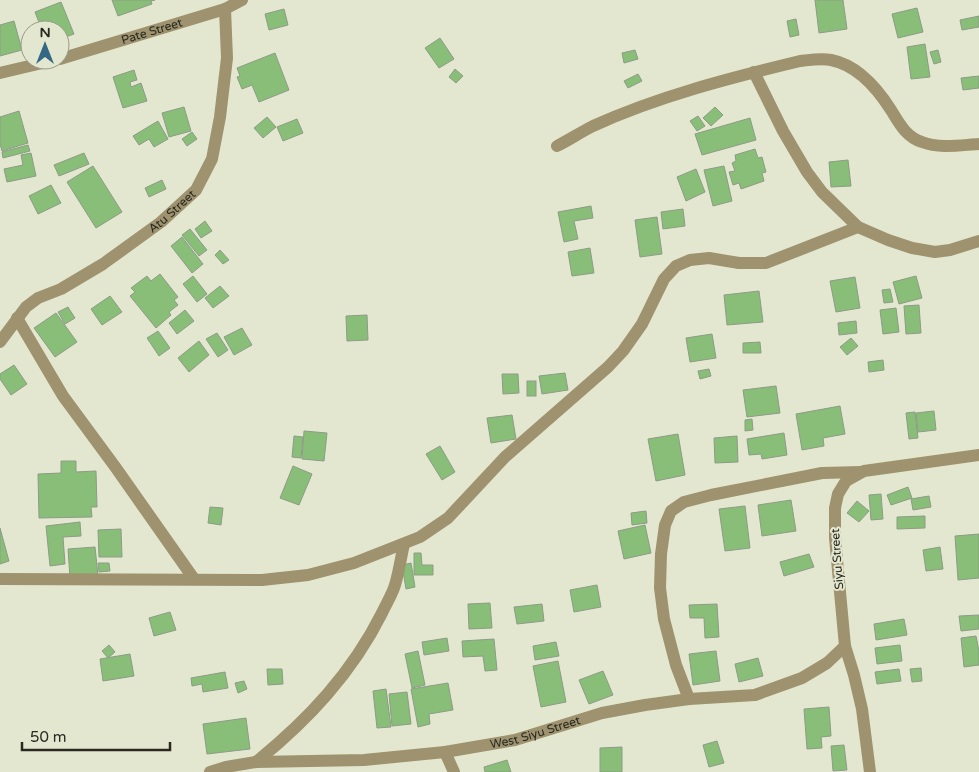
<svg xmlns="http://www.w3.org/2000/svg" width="979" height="772" viewBox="0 0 979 772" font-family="'Varela Round',sans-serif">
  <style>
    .building { fill: #88be77; stroke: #8d9b88 }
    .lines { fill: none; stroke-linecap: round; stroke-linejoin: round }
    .minor { stroke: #9e926f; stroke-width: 12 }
    .labels { text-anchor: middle; stroke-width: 4; stroke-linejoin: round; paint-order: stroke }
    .street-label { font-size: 12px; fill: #282920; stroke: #e4e7cf }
  </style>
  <rect width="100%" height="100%" fill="#e4e7cf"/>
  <g class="building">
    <polygon points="112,0 155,0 151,1 152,4 118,16"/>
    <polygon points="815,0 843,0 847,29 819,33"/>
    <polygon points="61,2 74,34 60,39 60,30 42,30 35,12"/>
    <polygon points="917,8 923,32 898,38 892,14"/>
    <polygon points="284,9 288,25 269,30 265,14"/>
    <polygon points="979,16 979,27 962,30 960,20"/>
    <polygon points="796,19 799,35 790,37 787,21"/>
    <polygon points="14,21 22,50 0,56 0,25"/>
    <polygon points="440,38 454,59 439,68 425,48"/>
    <polygon points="925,44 930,77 911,79 907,47"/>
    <polygon points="635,50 638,59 624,63 622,53"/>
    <polygon points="938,50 941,62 934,64 930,52"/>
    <polygon points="275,53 289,90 259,102 252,85 242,89 237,77 240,76 237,68"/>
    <polygon points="455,69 463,76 456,83 449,77"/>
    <polygon points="134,70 137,80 130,82 131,87 141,83 147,101 123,108 113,77"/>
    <polygon points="638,74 642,81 628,88 624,81"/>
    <polygon points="979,76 979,88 963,90 961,78"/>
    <polygon points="184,107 191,131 169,137 162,113"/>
    <polygon points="715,107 723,115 711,126 703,118"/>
    <polygon points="19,111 28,143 2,151 0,144 0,117"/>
    <polygon points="698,116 705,126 697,131 690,121"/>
    <polygon points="267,117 276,127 263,138 254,128"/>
    <polygon points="750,118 756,140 702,155 695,134"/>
    <polygon points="297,119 303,133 283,141 277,127"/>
    <polygon points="158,121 168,139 154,147 149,139 139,145 133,136"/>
    <polygon points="192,132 197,139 187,146 182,139"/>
    <polygon points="28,145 30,151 3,158 2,152"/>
    <polygon points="755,149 758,158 762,157 766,172 762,173 764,181 741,189 739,183 733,185 729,172 735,171 732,163 736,161 735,155"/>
    <polygon points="31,153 36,176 7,182 4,169 23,165 21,155"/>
    <polygon points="84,153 89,164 59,176 54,165"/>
    <polygon points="848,160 851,186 831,187 829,162"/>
    <polygon points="93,166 122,212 96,228 67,182"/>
    <polygon points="724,166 732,201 713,206 704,170"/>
    <polygon points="696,169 705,192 686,201 677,177"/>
    <polygon points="162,180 166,189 149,197 145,188"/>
    <polygon points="51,185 61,203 38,214 29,196"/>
    <polygon points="591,206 593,218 574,221 578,239 564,242 558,212"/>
    <polygon points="683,209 685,226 663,229 661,212"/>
    <polygon points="657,217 662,254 640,257 635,220"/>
    <polygon points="205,221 212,231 201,238 195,229"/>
    <polygon points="190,229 207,250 199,256 182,235"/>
    <polygon points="182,237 203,264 192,273 171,246"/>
    <polygon points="590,248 594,273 572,276 568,252"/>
    <polygon points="220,250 229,260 223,264 215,255"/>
    <polygon points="160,274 178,297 174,300 178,305 169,312 171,315 156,328 130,296 135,292 131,288 147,276 151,281"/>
    <polygon points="193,276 207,294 197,302 183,284"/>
    <polygon points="916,276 922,298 899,304 893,282"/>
    <polygon points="855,277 860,308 836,312 830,281"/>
    <polygon points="220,286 229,296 213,308 205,298"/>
    <polygon points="890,289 893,302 884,303 882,290"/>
    <polygon points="759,291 763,322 727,325 724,295"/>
    <polygon points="110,296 122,312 102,325 91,309"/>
    <polygon points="919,305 921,333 906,334 904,306"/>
    <polygon points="68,307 75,318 65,324 58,312"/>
    <polygon points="896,308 899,332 883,334 880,310"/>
    <polygon points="185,310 194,321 177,334 169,323"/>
    <polygon points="56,313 77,342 55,357 34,328"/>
    <polygon points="367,315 368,340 347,341 346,316"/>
    <polygon points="856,321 857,333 839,335 838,323"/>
    <polygon points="242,328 252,345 234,355 224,337"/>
    <polygon points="158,331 170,348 159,356 147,338"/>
    <polygon points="217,333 228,350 218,357 206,339"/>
    <polygon points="712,334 716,358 690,362 686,338"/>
    <polygon points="851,338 858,346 847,355 840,347"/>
    <polygon points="199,341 209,355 189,372 178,358"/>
    <polygon points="760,342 761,353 743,353 743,343"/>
    <polygon points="883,360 884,370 869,372 868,362"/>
    <polygon points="14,365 27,384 11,395 0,379 0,374"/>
    <polygon points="709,369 711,376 700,379 698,371"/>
    <polygon points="565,373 568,390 542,394 539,376"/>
    <polygon points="502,374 518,374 519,393 503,394"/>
    <rect x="527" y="381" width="9" height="15"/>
    <polygon points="776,386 780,413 747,417 743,390"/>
    <polygon points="840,406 845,434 823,438 824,446 802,450 796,414"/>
    <polygon points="934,411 936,430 918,432 916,413"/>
    <polygon points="915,412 918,438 909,439 906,413"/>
    <polygon points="512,415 516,439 491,443 487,418"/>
    <polygon points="752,419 753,430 745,431 745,420"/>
    <polygon points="304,431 327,433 324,461 302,459"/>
    <polygon points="784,433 787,455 762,459 761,454 749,455 747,439"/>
    <polygon points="678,434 685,475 656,481 648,439"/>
    <polygon points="294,436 303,437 301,458 292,457"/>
    <polygon points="737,436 738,462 715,463 714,438"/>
    <polygon points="440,446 455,472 442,480 426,454"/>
    <polygon points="61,461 76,461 76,472 96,471 97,507 91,507 92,517 39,518 38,474 61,473"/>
    <polygon points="293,466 312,474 299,505 280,498"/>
    <polygon points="908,487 912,498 891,505 887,495"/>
    <polygon points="881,494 883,519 871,520 869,495"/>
    <polygon points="929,496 931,507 913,510 911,499"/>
    <polygon points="791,500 796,531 762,536 758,505"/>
    <polygon points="857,501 869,511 859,522 847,513"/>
    <polygon points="745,506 750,548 725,551 719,509"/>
    <polygon points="210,507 223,508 221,525 208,523"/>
    <polygon points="646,511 647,523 632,525 631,513"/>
    <polygon points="925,516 925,528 897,529 897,517"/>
    <polygon points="80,522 81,536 63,537 65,564 50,566 46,526"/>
    <polygon points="645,525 651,553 624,559 618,531"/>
    <polygon points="0,528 9,561 0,564"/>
    <polygon points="121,529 122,557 99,557 98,530"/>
    <polygon points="979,534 979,578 958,580 955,536"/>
    <polygon points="95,547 98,576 70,578 68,549"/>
    <polygon points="940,547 943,569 926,571 923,550"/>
    <polygon points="414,553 421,553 422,565 433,565 433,575 414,575"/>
    <polygon points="809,554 814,567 784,576 780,562"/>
    <polygon points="98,563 109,563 110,571 99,572"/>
    <polygon points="411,563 415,587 406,589 402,565"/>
    <polygon points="597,585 601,607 574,612 570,590"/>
    <polygon points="490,603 492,628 469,629 468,604"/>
    <polygon points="542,604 544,621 517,624 514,607"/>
    <polygon points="717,604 719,637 705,638 704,618 690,618 689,605"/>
    <polygon points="170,612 176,630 154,636 149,618"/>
    <polygon points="979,615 979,629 961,631 959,616"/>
    <polygon points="904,619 907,635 876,640 874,624"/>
    <polygon points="976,636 979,651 979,665 964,667 961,638"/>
    <polygon points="447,638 449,651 424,655 422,642"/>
    <polygon points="494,639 497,670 485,671 483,656 463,657 462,641"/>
    <polygon points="556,642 559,656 535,660 533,646"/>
    <polygon points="109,645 115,652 108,658 102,651"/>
    <polygon points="900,645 902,661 877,664 875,648"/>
    <polygon points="418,651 425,685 412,688 405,654"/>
    <polygon points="716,651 720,681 693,685 689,654"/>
    <polygon points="130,654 134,676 103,681 100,659"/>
    <polygon points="758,658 763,676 739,682 735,664"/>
    <polygon points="558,661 566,702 541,707 533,666"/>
    <polygon points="921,668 922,681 912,682 910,669"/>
    <polygon points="267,669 282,669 283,684 268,685"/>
    <polygon points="899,669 901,681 877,684 875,672"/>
    <polygon points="603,671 613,695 589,704 579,680"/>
    <polygon points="225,672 228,688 203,692 202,684 192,686 191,678"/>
    <polygon points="244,681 247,689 238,693 235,683"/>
    <polygon points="448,683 453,710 429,714 430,724 418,727 411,689"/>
    <polygon points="386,689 391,727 377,728 373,691"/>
    <polygon points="407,692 411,724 392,726 389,694"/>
    <polygon points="829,707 831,736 821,737 822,748 807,749 804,709"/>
    <polygon points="246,718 250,749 207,754 203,724"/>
    <polygon points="717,741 724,763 709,767 703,745"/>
    <polygon points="844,745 847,770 833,771 831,746"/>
    <polygon points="622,747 622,772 600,772 600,748"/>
    <polygon points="507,760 511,772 485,772 484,767"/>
  </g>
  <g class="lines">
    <g class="minor">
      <path id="s1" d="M 60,59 L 225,9 L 242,0"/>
      <polyline points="754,72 783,131 807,172 822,192 858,227 888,240 912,248 935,252 950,250 979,241"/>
      <polyline points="0,73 55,60"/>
      <path d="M 557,146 C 569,140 581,132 593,126 C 659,96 730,78 800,61 C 810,60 821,58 831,60 C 857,65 877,88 891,110 C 899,123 906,137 922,142 C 940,149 961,145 979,144"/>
      <polyline points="17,318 63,396 116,468 194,579"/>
      <path id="s2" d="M 0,342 L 26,307 L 38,298 L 61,289 L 103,264 L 161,222 L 196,190 L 212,159 L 220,117 L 227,58 L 225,9"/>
      <polyline points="0,579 262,580 308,575 354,563 420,537 448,518 505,457 608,367 623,351 642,324 664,279 676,266 690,260 709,258 739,263 766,263 858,227"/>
      <polyline points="689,699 676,665 664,619 660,588 661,554 665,525 671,511 684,502 711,495 822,473 861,472"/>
      <polyline points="445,752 454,772"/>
      <path d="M 256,762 C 308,720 352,673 382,613 C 386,604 392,595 395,585 C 399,572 401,557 404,544"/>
      <path id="s3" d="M 210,772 L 226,767 L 256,762 L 364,760 L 445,752 L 515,740 L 602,713 L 645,705 L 689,699 L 755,695 L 802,678 L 827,663 L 845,646"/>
      <polyline points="870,772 862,709 854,675 845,646 835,538 835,508 838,494 846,481 864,471 979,455"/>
    </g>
  </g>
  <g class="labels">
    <g class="street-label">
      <text dy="4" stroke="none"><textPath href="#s1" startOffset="96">Pate Street</textPath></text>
      <text dy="4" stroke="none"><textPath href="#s2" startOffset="219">Atu Street</textPath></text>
      <text transform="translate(837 559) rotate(-94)" y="4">Siyu Street</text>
      <text dy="4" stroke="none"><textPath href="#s3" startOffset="329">West Siyu Street</textPath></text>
    </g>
  </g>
  <g transform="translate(45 45)"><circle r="24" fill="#e4e7cf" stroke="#999b89"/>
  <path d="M0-4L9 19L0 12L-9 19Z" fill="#346885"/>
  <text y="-8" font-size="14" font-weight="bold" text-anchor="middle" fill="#282920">N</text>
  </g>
  <path d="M22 742v8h148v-8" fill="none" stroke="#282920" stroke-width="2.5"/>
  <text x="30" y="742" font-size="15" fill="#282920" stroke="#e4e7cf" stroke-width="4" paint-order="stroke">50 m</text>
</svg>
